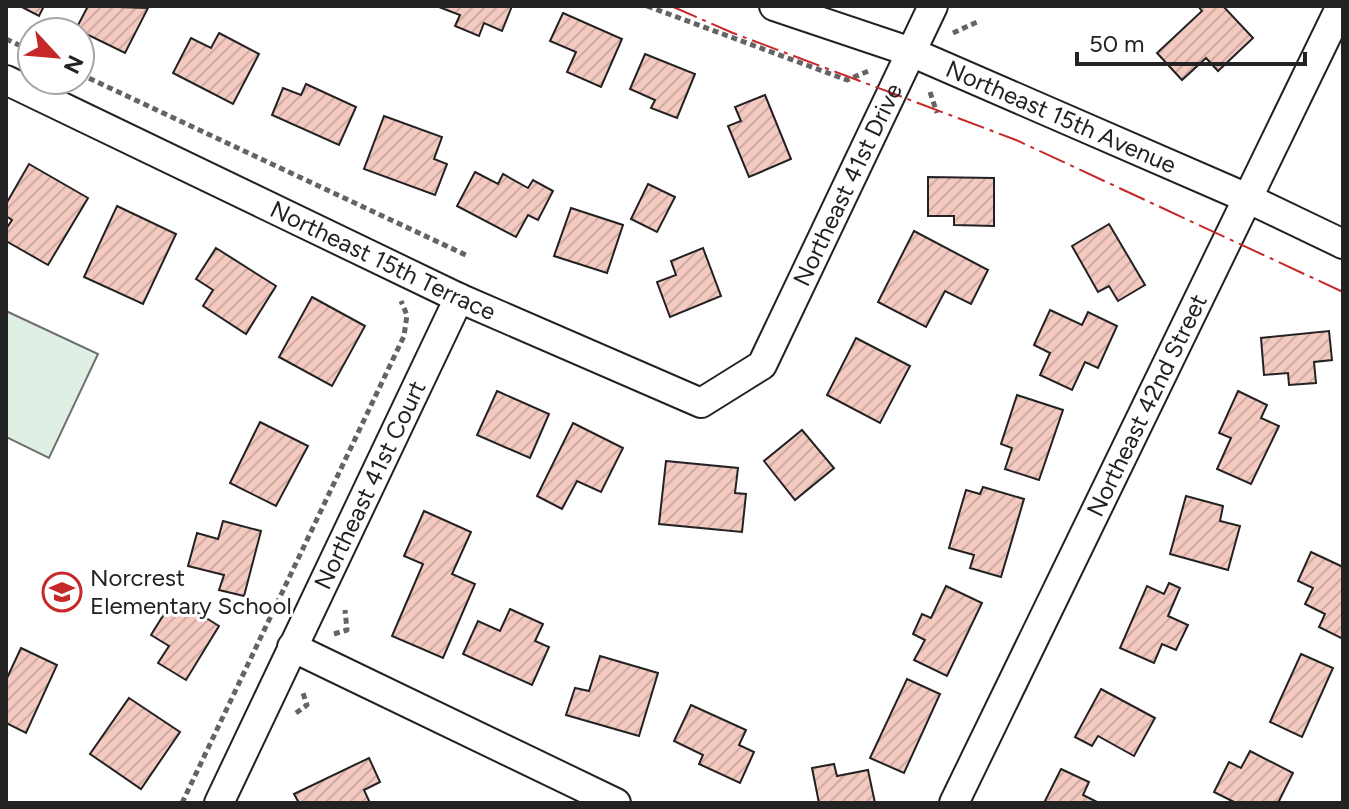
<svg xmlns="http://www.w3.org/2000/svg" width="1349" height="809" viewBox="0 0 1349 809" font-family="Figtree,sans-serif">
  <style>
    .pitch { fill: #e0efe3; stroke: #6f6f6f; stroke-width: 2 }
    .building { fill: url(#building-hatch); stroke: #222; stroke-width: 2 }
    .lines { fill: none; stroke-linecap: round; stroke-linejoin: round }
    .street-casing { stroke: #222; stroke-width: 32 }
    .path { stroke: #646464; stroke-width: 5; stroke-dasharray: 6 4; stroke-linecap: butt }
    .street { stroke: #fff; stroke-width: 28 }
    .power { stroke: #c62828; stroke-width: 2; stroke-dasharray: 28 6 4 6; stroke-linecap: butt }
    .labels { text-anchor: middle; stroke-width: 6; stroke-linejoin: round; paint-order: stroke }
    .street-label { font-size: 24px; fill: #222; stroke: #fff }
    .poi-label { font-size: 24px; fill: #222; stroke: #fff; text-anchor: start }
  </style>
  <defs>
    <pattern id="building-hatch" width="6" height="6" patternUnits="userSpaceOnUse" patternTransform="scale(2)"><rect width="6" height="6" fill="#f3c9c0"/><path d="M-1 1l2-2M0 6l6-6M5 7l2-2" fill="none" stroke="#d0aca5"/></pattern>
  </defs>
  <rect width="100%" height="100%" fill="#fff"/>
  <polygon class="pitch" points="6,311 98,354 49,458 6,437"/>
  <g class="building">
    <polygon points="20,6 44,6 39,16"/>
    <polygon points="88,6 148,8 125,53 76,29"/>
    <polygon points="512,6 502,31 484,23 479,36 455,26 460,15 439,7"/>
    <polygon points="1198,6 1223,6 1253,38 1218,71 1206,58 1182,80 1157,53 1202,11"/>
    <polygon points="563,13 622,39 601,87 567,72 576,52 550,41"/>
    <polygon points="219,33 259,54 233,104 173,73 191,38 211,48"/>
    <polygon points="645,54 695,74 677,118 651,108 655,100 630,89"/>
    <polygon points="306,84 356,107 339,145 272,115 283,88 301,95"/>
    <polygon points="765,95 791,159 749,177 728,126 741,121 735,107"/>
    <polygon points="384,116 442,137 434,159 447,164 435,195 364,169"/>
    <polygon points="29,164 88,198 48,265 6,241 6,229 12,220 6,216 6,204"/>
    <polygon points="475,172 498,184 503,174 528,188 533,180 553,191 538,220 528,215 516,237 457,206"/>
    <polygon points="928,177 994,178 994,226 954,225 954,216 928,216"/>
    <polygon points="648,184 675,197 657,232 631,219"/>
    <polygon points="117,206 176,234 143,304 84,277"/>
    <polygon points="571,208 623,225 607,273 554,256"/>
    <polygon points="1109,224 1145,285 1118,301 1109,286 1098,292 1072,246"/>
    <polygon points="914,231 988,270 971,304 945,291 926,327 878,302"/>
    <polygon points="216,248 276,286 246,334 203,306 213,290 196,279"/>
    <polygon points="703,248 721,296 670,317 657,282 676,275 671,261"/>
    <polygon points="312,297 365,326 332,386 279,357"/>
    <polygon points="1050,310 1082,325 1088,312 1117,326 1098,368 1085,362 1072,390 1040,375 1050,353 1034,345"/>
    <polygon points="1329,331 1332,360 1314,362 1316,383 1289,385 1288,373 1264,375 1261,338"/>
    <polygon points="856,338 910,366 880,423 827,395"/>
    <polygon points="497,391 549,414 530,458 477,435"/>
    <polygon points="1238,391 1267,405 1261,418 1279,426 1251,484 1217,469 1231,438 1219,433"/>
    <polygon points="1017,395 1063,410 1039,480 1005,469 1012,448 1001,444"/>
    <polygon points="260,422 308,446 276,506 230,483"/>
    <polygon points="573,423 623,448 601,492 577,481 562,509 537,496"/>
    <polygon points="802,430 834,468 795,500 764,461"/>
    <polygon points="666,461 738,468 735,493 746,494 742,532 659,524"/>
    <polygon points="983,487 1024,499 1001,577 970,568 974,555 949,548 966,490 980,494"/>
    <polygon points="1186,496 1223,506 1220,521 1240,526 1228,570 1170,554"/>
    <polygon points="424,511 471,532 452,574 475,584 443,658 392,636 423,564 404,556"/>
    <polygon points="223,521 261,531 244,596 219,590 224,575 188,566 197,533 218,539"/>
    <polygon points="1311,552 1343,567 1343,639 1319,627 1325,614 1305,604 1313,588 1298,581"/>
    <polygon points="1169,583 1180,588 1168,616 1188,625 1176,650 1162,644 1154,663 1120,648 1147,586 1164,594"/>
    <polygon points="946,586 982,603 947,676 914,660 925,640 913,634 922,614 931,618"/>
    <polygon points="174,598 219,626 186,680 158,663 169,646 151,635"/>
    <polygon points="510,609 543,624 535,641 549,647 532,685 463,654 478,621 500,631"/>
    <polygon points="21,648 57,665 26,733 6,723 6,680"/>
    <polygon points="1301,654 1333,668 1302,737 1270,722"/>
    <polygon points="600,656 658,673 639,736 566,715 575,688 589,691"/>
    <polygon points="907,679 940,694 904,773 870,758"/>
    <polygon points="1101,689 1155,718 1134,756 1098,736 1092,746 1075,737"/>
    <polygon points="129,698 180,732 141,789 90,754"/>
    <polygon points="691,705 746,730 739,745 754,752 740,783 699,764 703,755 674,741"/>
    <polygon points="1250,751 1293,773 1278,803 1236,803 1214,792 1229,762 1241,768"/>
    <polygon points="369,758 380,782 364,790 370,803 299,803 294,794"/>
    <polygon points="834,764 837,776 868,770 875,803 819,803 812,768"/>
    <polygon points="1061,769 1089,782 1083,795 1099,803 1044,803"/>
  </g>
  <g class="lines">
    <g class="street-casing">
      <g id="street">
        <path id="s1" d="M 774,6 L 911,52 L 1247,198 L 1343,244"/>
        <path id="s2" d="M 6,80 L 459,298 L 701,403 L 762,365 L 933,6"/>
        <polyline points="292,647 616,803"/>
        <path id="s3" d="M 219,803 L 459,298"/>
        <path id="s4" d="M 954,803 L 1341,6"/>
      </g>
    </g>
    <g class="path">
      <polyline points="647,6 847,80 871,70"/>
      <polyline points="953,33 977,22"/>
      <polyline points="6,39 32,51"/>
      <polyline points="80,74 468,256"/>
      <polyline points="930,92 937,113"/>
      <polyline points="334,634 347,630 345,610"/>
      <polyline points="296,713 307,705 303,693"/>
      <polyline points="182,803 404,336 407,315 401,301"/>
    </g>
    <use href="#street" class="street"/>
    <polyline class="power" points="671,6 733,33 1016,140 1343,292"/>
  </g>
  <defs>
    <g id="school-ring" transform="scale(2)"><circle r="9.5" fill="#fff" stroke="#c62828" stroke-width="1.5"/><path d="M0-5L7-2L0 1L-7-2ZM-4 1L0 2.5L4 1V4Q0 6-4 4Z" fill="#c62828"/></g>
  </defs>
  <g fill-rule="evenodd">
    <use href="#school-ring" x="62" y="592"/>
  </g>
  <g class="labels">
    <g class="street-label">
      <text dy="8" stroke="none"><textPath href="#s1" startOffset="308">Northeast 15th Avenue</textPath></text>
      <text dy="8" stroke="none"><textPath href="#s2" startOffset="1038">Northeast 41st Drive</textPath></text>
      <text dy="8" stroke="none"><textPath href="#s2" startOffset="418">Northeast 15th Terrace</textPath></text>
      <text dy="8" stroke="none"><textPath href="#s4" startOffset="442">Northeast 42nd Street</textPath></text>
      <text dy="8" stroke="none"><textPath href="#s3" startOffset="352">Northeast 41st Court</textPath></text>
    </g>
    <g class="poi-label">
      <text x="90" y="586">Norcrest<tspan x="90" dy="28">Elementary School</tspan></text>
    </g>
  </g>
  <rect width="1349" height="809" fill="none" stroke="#222222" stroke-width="16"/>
  <g transform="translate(56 56) rotate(116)"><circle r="38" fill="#ffffff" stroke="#a7a7a7" stroke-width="2"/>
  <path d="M0-6L14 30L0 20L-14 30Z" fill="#c62828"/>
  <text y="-12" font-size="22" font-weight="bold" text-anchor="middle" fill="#222222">N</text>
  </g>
  <path d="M1077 52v12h228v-12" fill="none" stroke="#222222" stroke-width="4"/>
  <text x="1089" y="52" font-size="24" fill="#222222" stroke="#ffffff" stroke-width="6" paint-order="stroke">50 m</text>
</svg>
